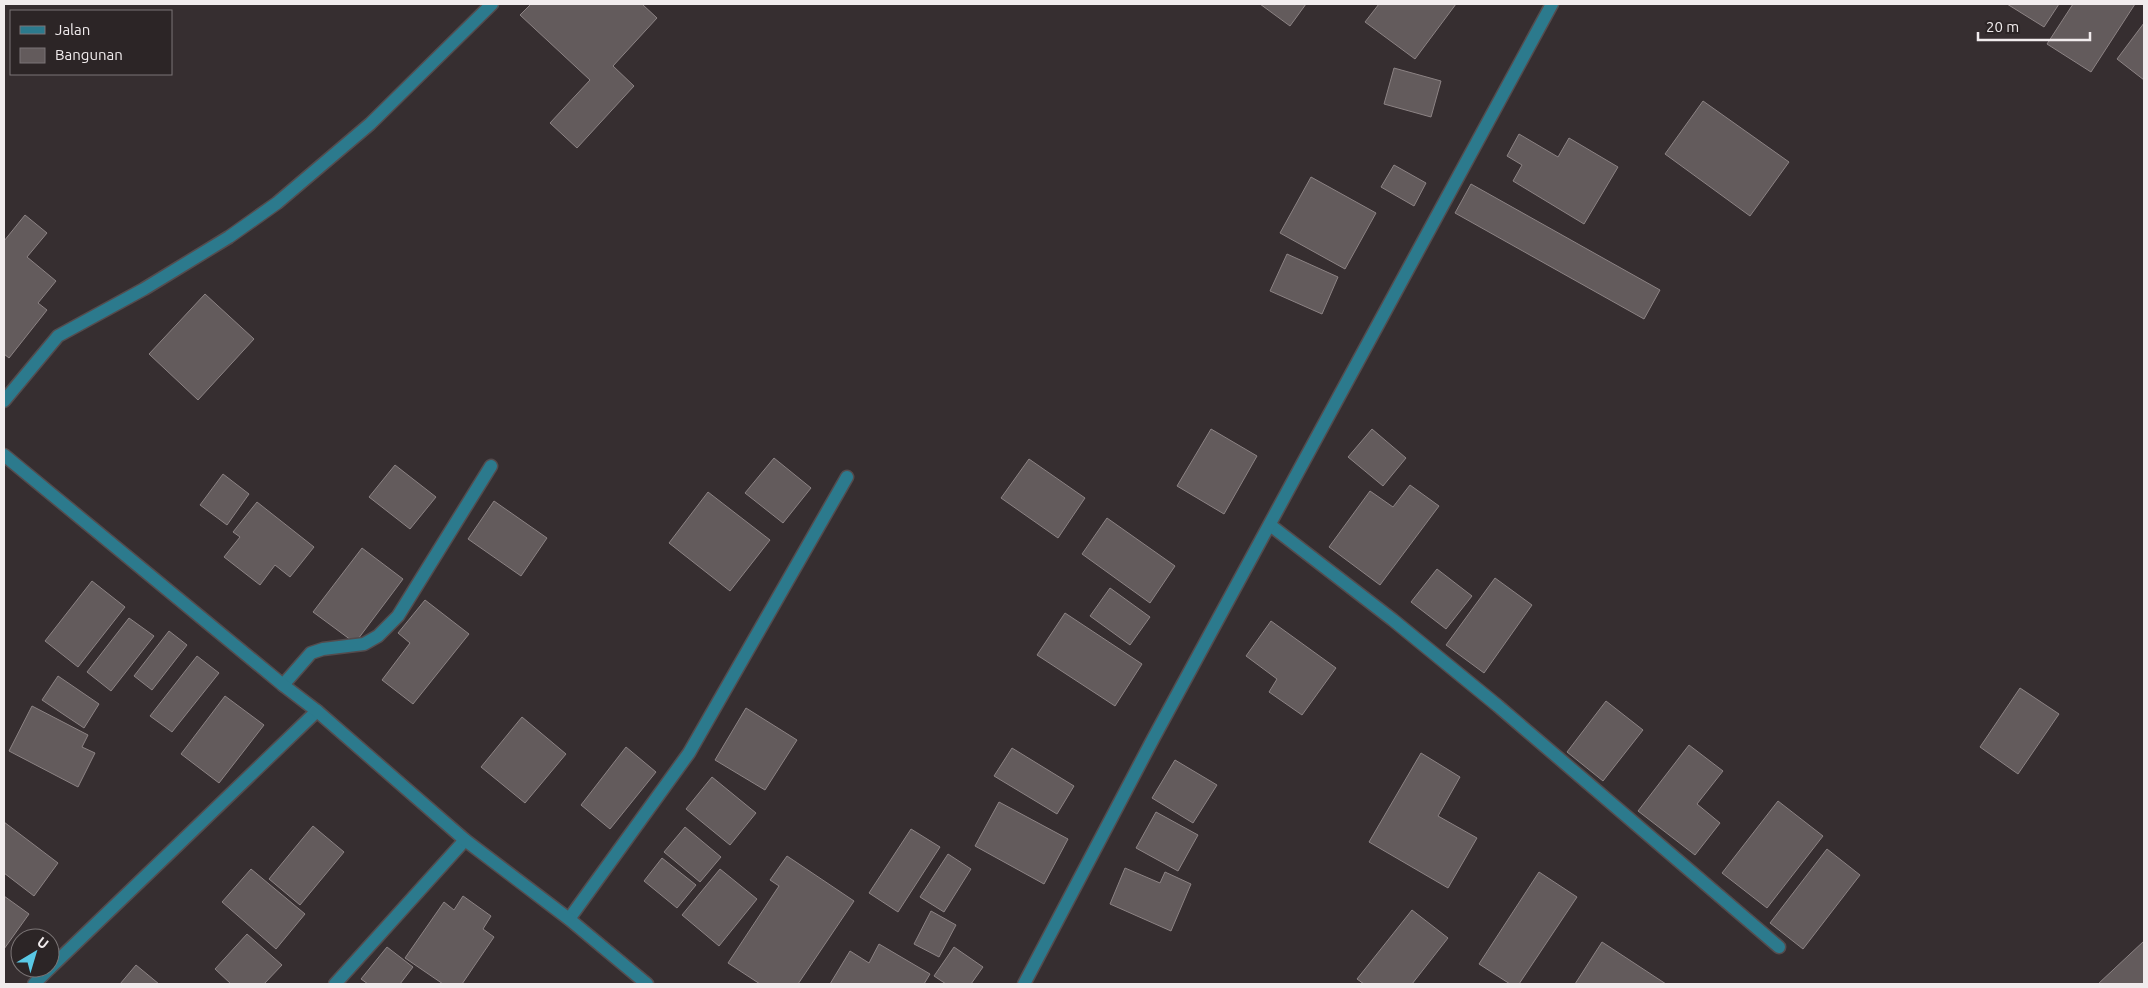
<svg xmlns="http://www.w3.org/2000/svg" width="2148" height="988" viewBox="0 0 2148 988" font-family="Ubuntu,sans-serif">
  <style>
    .building { fill: #635b5c; stroke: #8c8384 }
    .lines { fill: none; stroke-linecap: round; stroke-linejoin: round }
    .service-casing { stroke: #544c4e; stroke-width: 15 }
    .minor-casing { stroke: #544c4e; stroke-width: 15 }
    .tertiary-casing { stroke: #544c4e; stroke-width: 15 }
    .service { stroke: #2c7a8d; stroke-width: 12 }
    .minor { stroke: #2c7a8d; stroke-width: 12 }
    .tertiary { stroke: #2c7a8d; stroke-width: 12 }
  </style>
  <rect width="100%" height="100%" fill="#362e30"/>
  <g class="building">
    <polygon points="531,4 642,4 657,18 613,66 634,86 577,148 550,123 590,80 520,15"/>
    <polygon points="1260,4 1306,4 1290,26"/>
    <polygon points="1379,4 1456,4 1415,59 1365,22"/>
    <polygon points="2007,4 2059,4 2044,27"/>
    <polygon points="2073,4 2135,4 2091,72 2047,44"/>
    <polygon points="2144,23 2144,80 2117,59"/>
    <polygon points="1394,68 1441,81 1431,117 1384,104"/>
    <polygon points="1703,101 1789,162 1750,216 1665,154"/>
    <polygon points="1519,134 1558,157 1569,138 1618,167 1584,224 1513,181 1522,165 1507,156"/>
    <polygon points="1394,165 1426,183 1414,206 1381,187"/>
    <polygon points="1311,177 1376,213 1345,269 1280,233"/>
    <polygon points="1471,184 1660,290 1644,319 1455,213"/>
    <polygon points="25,215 47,233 27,257 56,281 38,303 47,310 9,358 4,354 4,241"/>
    <polygon points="1287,254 1338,277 1322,314 1270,291"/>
    <polygon points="205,294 254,339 198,400 149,354"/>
    <polygon points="1211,429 1257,456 1224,514 1177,486"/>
    <polygon points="1372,429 1406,458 1383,486 1348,457"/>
    <polygon points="774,458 811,488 783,523 745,493"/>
    <polygon points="1029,459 1085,498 1058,538 1001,498"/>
    <polygon points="395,465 436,497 410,529 369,497"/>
    <polygon points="223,474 249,494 227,525 200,505"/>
    <polygon points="1410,485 1439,506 1380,585 1329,547 1370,491 1393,507"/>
    <polygon points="708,492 770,540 730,591 669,543"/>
    <polygon points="494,501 547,538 521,576 468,539"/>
    <polygon points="257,502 314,547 290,577 275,565 260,585 224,557 240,537 233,532"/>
    <polygon points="1107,518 1175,566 1150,603 1082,554"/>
    <polygon points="362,548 403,579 355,643 313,612"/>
    <polygon points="1437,569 1472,596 1446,629 1411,602"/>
    <polygon points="1495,578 1532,605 1484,673 1446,645"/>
    <polygon points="92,581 125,607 78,667 45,641"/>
    <polygon points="1110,588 1150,617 1130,645 1090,616"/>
    <polygon points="425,600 469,634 413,704 382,680 410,643 398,633"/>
    <polygon points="1065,613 1142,664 1115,706 1037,655"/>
    <polygon points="129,618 154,636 111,691 87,672"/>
    <polygon points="1271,621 1336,668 1302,715 1269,692 1277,679 1246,656"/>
    <polygon points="169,631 187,645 152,690 134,676"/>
    <polygon points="197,656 219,673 172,732 150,716"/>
    <polygon points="58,676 99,704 84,728 42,700"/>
    <polygon points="2020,688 2059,714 2018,774 1980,747"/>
    <polygon points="225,696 264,725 219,783 181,754"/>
    <polygon points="1606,701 1643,730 1603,781 1567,752"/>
    <polygon points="32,706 88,735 82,747 95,753 78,787 9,751"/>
    <polygon points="746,708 797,740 765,790 715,760"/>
    <polygon points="522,717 566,754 525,803 481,767"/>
    <polygon points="1689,745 1723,771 1697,804 1720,823 1695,855 1638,811"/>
    <polygon points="626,747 656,772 610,829 581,805"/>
    <polygon points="1012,748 1074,786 1057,814 994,776"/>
    <polygon points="1421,753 1460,777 1438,816 1477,838 1448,888 1369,842"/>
    <polygon points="1175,760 1217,785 1193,823 1152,798"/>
    <polygon points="712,777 756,813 730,845 686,809"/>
    <polygon points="1778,801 1823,836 1767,908 1722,873"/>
    <polygon points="999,802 1068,839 1044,884 975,846"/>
    <polygon points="1156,812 1198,835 1178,871 1136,848"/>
    <polygon points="4,822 58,863 34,896 4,873"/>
    <polygon points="313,826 344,852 300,905 269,879"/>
    <polygon points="685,827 721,857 700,882 664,852"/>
    <polygon points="911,829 940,847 898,912 869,893"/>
    <polygon points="1827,849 1860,875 1803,949 1770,923"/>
    <polygon points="948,854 971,869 944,912 920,897"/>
    <polygon points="787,856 854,901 798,984 760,984 728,963 779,886 770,880"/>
    <polygon points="662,858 696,885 677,908 644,881"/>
    <polygon points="1125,868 1160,883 1165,872 1191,884 1171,931 1110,904"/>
    <polygon points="251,869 305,914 276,949 222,902"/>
    <polygon points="720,869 757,899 719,946 682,915"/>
    <polygon points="1539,872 1577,897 1519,984 1510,984 1479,964"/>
    <polygon points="4,896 29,914 4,949"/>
    <polygon points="463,896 491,916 483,929 494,937 462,984 443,984 405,958 444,902 454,910"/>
    <polygon points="1412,910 1448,938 1412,984 1364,984 1357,979"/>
    <polygon points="931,911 956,925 939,957 914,944"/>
    <polygon points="247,934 282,965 264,984 231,984 215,969"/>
    <polygon points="2144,941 2144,984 2098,984"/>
    <polygon points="1602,942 1666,984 1575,984"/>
    <polygon points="879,944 930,974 924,984 830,984 850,951 869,963"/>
    <polygon points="387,947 413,967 400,984 368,984 361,979"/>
    <polygon points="954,947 983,967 971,984 946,984 934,976"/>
    <polygon points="136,965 159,984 120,984"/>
  </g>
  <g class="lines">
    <g class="service-casing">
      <polyline id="service" points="335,984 465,840"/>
    </g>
    <g class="minor-casing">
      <g id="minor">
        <polyline points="4,401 58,336 144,289 229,237 277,203 370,124 492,4"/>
        <polyline points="1270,525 1393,620 1498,706 1779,947"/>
        <polyline points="283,685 311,653 323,649 364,644 378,636 398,616 491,466"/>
        <polyline points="569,919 689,753 847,477"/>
        <polyline points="50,968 317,711"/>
        <polyline points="34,984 50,968"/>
        <polyline points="1024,984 1153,739 1552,4"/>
      </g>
    </g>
    <g class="tertiary-casing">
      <polyline id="tertiary" points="4,455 283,685 317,711 465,840 569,919 647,984"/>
    </g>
    <use href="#service" class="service"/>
    <use href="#minor" class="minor"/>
    <use href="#tertiary" class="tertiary"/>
  </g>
  <rect width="2148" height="988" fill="none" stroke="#f1eced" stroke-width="10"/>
  <rect x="10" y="10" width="162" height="65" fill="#2c2526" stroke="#7b7576"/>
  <rect x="20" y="26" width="25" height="8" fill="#2c7a8d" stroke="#7b7576"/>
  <text x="55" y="35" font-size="15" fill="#f1eced">Jalan</text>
  <rect x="20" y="48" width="25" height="15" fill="#635b5c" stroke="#7b7576"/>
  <text x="55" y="60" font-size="15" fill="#f1eced">Bangunan</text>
  <g transform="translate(35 953) rotate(38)"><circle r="24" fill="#2c2526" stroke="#7b7576"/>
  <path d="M0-4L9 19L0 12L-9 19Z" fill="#59c8e5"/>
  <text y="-8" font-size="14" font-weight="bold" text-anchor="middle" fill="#f1eced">U</text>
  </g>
  <path d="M1978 32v8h112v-8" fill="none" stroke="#f1eced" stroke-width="2.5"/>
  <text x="1986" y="32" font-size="15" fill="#f1eced" stroke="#2c2526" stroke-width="4" paint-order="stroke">20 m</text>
</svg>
